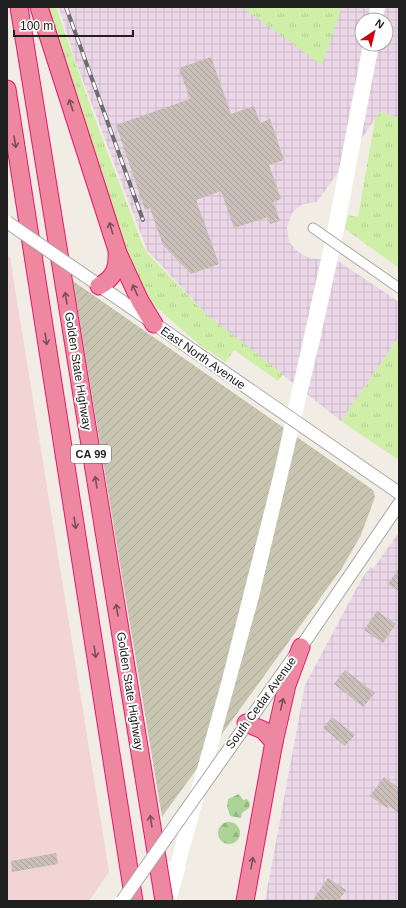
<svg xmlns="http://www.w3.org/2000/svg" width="406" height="908" viewBox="0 0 406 908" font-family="Helvetica,sans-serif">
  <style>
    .commercial { fill: #f3d4d4 }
    .industrial { fill: url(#industrial-grid); fill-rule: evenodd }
    .construction { fill: url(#construction-furrows) }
    .grass { fill: url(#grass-tufts) }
    .forest { fill: url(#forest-firs) }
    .pier { fill: #fff }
    .building { fill: url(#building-back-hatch) }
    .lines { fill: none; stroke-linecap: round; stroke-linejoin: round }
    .minor-casing { stroke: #a7a7a7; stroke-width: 11 }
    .tertiary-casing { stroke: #a7a7a7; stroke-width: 14 }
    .motorway-casing { stroke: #e9186c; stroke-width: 19 }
    .minor { stroke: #fff; stroke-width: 9 }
    .tertiary { stroke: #fff; stroke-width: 12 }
    .motorway { stroke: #ee87a0; stroke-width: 17 }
    .rail-casing { stroke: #6e6e6e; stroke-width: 4 }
    .rail { stroke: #fff; stroke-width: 2.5; stroke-dasharray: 8; stroke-linecap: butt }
    .tertiary-bridge-casing { stroke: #a7a7a7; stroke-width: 14; stroke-linecap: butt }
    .tertiary-bridge { stroke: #fff; stroke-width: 12 }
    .oneway { stroke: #7d4e5a }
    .labels { text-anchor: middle; stroke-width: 4; stroke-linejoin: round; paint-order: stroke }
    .shield { fill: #fff; stroke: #636363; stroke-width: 1 }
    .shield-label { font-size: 11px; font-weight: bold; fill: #202020 }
    .street-label { font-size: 12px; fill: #202020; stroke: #fff }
  </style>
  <defs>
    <pattern id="industrial-grid" width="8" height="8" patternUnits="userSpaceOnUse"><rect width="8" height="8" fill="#ebd7e8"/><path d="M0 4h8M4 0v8" fill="none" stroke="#c9b8c7"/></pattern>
    <pattern id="construction-furrows" width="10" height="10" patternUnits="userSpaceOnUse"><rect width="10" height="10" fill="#c7c5b0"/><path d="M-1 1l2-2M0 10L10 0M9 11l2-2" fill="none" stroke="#aba997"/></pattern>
    <pattern id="grass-tufts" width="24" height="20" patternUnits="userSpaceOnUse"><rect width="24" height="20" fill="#cfefa8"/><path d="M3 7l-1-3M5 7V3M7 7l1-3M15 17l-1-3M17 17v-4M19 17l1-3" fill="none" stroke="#b1cd90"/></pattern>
    <pattern id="forest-firs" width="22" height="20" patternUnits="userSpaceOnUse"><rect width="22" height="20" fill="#acd497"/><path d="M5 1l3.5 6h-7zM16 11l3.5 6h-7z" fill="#94b682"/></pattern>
    <pattern id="building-back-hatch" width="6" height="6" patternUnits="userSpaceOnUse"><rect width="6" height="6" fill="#c9beb8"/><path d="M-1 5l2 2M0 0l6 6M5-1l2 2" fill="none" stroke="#aca39e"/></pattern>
  </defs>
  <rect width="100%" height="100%" fill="#f1ede5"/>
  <polygon class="commercial" points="7,256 10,257 109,872 89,901 8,901 7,896"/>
  <g class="industrial">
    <path d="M 59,7 L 399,7 L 399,118 L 380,112 L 317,202 L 303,204 L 297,208 L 292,213 L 287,227 L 289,242 L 298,252 L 309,258 L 338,261 L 399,302 L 399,337 L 341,421 L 206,314 L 147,250 L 74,57 ZM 362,20 L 386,20 L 386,44 L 362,44 Z"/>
    <polygon points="399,532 399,901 265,901 305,685 361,580 370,567 373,569"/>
  </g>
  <polygon class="construction" points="73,281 373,490 375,497 361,535 342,568 162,817"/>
  <g class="grass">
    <polygon points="45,7 56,7 95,119 143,246 149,255 206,314 283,374 278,381 234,350 226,362 202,347 147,299 130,263"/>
    <polygon points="242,7 342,7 322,65"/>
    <polygon points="380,112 399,118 399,268 345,229 348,215 358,217 375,119"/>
    <polygon points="399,337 399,458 397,459 341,421"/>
  </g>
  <g class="forest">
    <polygon points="239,794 243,800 247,799 250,803 249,808 242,813 241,818 230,816 227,806 228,799"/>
    <circle cx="229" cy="833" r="11"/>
  </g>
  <g class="pier">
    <polygon points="370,7 385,7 383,20 368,20"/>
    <polygon points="363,44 379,44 344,230 320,340 259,597 185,866 186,867 176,901 156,901 168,861 171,862 179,830 129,901 113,901 173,816 182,822 221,683 274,472 328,227"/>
  </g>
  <g class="building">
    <polygon points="211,57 231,114 254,106 260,123 270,119 284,160 269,165 281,199 273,202 280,221 270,224 268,217 234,228 221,191 196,200 219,264 191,274 163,245 150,208 145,210 116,125 190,99 179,68"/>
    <polygon points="399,568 399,591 388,584"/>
    <polygon points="377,611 396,624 383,643 364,630"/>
    <polygon points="345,670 375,693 363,707 334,684"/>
    <polygon points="332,717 355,735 345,746 323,728"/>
    <polygon points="384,777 399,788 399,813 389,806 387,808 370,796"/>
    <polygon points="56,853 58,864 12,872 11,861"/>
    <polygon points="328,878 346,890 338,901 312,901"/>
  </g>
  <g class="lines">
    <g class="minor-casing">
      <polyline id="minor" points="313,228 399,288"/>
    </g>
    <g class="tertiary-casing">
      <g id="tertiary">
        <polyline points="84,275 399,493"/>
        <polyline points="179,820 301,647 399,504"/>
      </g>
    </g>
    <g class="motorway-casing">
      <g id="motorway">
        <polyline points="19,7 164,901"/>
        <path d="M 39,7 L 117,250 C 118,267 115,278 99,286"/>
        <polyline points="7,89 134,901"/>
        <polyline points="118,253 140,301 154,324"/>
        <polyline points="246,723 263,730 274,742"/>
        <polyline points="245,901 274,742 287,685 301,647"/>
      </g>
    </g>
    <use href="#minor" class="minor"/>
    <use href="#tertiary" class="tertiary"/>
    <use href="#motorway" class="motorway"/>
    <g class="rail-casing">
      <polyline id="rail" points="66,7 143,220"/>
    </g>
    <use href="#rail" class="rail"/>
    <g class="tertiary-bridge-casing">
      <g id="tertiary-bridge">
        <polyline points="7,222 84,275"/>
        <polyline points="122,901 179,820"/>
      </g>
    </g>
    <use href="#tertiary-bridge" class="tertiary-bridge"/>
  </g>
  <defs><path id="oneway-shaft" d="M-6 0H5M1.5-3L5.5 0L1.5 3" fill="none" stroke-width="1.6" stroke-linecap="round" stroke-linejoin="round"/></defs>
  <g class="oneway">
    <use href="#oneway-shaft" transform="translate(71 105) rotate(-108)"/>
    <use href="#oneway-shaft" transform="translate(15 142) rotate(81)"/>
    <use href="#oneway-shaft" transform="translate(111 228) rotate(-107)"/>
    <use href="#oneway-shaft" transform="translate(135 290) rotate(-114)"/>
    <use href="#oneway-shaft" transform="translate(66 298) rotate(-99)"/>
    <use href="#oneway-shaft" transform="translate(46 339) rotate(81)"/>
    <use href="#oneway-shaft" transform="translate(96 482) rotate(-99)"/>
    <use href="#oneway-shaft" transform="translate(75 523) rotate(81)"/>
    <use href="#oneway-shaft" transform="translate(117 610) rotate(-99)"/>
    <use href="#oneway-shaft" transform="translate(95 652) rotate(81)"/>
    <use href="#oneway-shaft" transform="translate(282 704) rotate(-77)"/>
    <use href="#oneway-shaft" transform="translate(151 821) rotate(-99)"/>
    <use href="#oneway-shaft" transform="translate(252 863) rotate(-80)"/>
  </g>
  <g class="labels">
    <rect class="shield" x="71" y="445" width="40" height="18" rx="3"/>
    <g class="shield-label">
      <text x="91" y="458">CA 99</text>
    </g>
    <g class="street-label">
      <text transform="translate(203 358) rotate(35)" y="4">East North Avenue</text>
      <text transform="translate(78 371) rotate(81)" y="4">Golden State Highway</text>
      <text transform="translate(130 691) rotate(81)" y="4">Golden State Highway</text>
      <text transform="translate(261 703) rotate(-54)" y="4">South Cedar Avenue</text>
    </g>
  </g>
  <rect width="406" height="908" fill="none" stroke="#202020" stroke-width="16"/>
  <g transform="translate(374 32) rotate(35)"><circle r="19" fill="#ffffff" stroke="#a6a6a6"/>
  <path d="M0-3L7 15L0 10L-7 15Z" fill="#cf000c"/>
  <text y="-6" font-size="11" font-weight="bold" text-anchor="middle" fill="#202020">N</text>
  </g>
  <path d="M14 30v6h119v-6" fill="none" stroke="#202020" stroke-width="2"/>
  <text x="20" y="30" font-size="12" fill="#202020" stroke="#ffffff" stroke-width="3" paint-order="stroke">100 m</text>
</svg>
